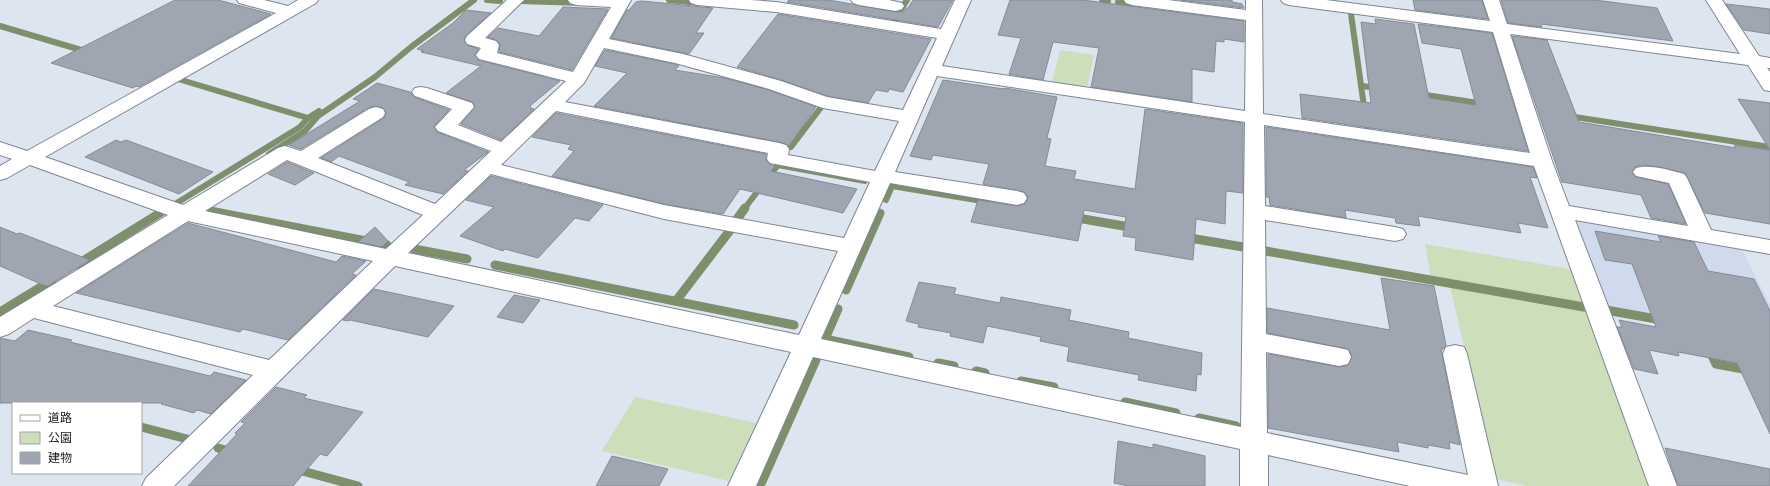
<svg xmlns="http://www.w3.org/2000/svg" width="1770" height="486" viewBox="0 0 1770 486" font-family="Raleway,'Noto Sans JP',sans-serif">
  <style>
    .built { fill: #cfdbed }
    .green { fill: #ccdeba }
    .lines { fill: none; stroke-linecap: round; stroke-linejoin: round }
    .stream-far1 { stroke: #7e8f6c; stroke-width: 6 }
    .stream { stroke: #7e8f6c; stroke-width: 9 }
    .building { fill: #9fa6b2; stroke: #858c97 }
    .minor-casing { stroke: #7f8692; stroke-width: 2 }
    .minor { fill: #fff; fill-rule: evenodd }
  </style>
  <rect width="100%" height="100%" fill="#dde5f1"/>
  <polygon class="built" points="1575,220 1741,248 1770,304 1770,372 1719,362 1703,326 1605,308"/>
  <g class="green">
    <polygon points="1060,50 1094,55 1087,88 1052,83"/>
    <polygon points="1425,244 1571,269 1584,305 1431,279"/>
    <polygon points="1450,286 1590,311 1653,486 1527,486 1495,479"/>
    <polygon points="635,397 756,423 729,481 602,451"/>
  </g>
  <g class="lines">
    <g class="stream-far1">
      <polyline points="487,0 500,1"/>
      <polyline points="669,0 700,3"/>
      <polyline points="1102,0 1108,1"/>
      <polyline points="520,1 581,3"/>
      <polyline points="1118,2 1129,4"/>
      <polyline points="1351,14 1367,128"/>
      <polyline points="893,22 907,0"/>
      <polyline points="0,26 88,52"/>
      <polyline points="178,79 308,118"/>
      <polyline points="1361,86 1380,88"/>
      <polyline points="1419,94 1485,104"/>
      <polyline points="1568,116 1770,147"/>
      <polyline points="791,147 822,106"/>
      <polyline points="269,154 305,131 318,116 375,77 411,47 474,0"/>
      <polyline points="886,200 892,186 988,202"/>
      <polyline points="167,209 300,127 308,118 319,111"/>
      <polyline points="744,209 778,165 865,181"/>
    </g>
    <g class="stream">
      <polyline points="205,210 387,245"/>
      <polyline points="1072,217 1135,228"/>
      <polyline points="737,219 745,208"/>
      <polyline points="1184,237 1243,247"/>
      <polyline points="414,249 467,259"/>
      <polyline points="1260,250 1584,307"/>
      <polyline points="78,264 168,208"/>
      <polyline points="495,265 794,325"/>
      <polyline points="846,290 880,213"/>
      <polyline points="676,301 731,229"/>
      <polyline points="838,309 825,339 909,357"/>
      <polyline points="1606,310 1662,320"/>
      <polyline points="0,312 52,280"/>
      <polyline points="1709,349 1716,364 1770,374"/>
      <polyline points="938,363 954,366"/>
      <polyline points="976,371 985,373"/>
      <polyline points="1021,381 1054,387"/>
      <polyline points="1125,402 1176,413"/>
      <polyline points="1199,418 1236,426"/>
      <polyline points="141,427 191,440"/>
      <polyline points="218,448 232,452"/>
      <polyline points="295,469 358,486"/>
      <polyline points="760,486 816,360"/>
    </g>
  </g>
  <g class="building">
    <polygon points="175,0 218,0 271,14 139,87 136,86 133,88 51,63"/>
    <polygon points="789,0 829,0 896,12 904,12 906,8 908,8 913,0 953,0 938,27 787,2"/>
    <polygon points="1010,0 1083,0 1244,21 1244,42 1224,39 1224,42 1216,41 1214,72 1192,69 1192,102 1091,87 1099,48 1053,42 1043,80 1009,74 1021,38 998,35"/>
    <polygon points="1180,0 1232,0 1232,2 1242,4 1244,8"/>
    <polygon points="1413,0 1482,0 1488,19 1415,10"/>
    <polygon points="1501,0 1595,0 1657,8 1673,41 1541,24 1542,27 1508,23"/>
    <polygon points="642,1 713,8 696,33 704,33 689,54 611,38 627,10 629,10 636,2"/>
    <polygon points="1726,4 1770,9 1770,34 1744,30"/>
    <polygon points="563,7 608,9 572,70 499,52 500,44 496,40 488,37 498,28 539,36"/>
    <polygon points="466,10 491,13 466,35 464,39 467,45 479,49 474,55 478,60 560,81 531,105 530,108 534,109 501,140 461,124 475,106 472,102 446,93 481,66 421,52 424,51 417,49 453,23"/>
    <polygon points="778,14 931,39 903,92 889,89 888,92 876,90 868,103 827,96 781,80 737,67"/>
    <polygon points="1375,19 1414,24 1429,98 1476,105 1461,49 1422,43 1418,24 1492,33 1528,151 1302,118 1300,94 1371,103 1361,22 1376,24"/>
    <polygon points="1512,36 1547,40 1579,122 1736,148 1734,145 1770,150 1770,224 1705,213 1685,173 1660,167 1641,165 1635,167 1632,172 1636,177 1668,184 1686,224 1651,218 1641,195 1562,182"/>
    <polygon points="605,50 675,64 679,66 675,70 724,78 769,90 816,107 789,146 786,144 779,142 594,106 627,73 595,66"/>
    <polygon points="943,80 1004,89 1005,88 1057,97 1047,138 1051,139 1045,166 1076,171 1074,179 1135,189 1145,109 1243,123 1243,193 1226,191 1225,224 1196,219 1193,260 1135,250 1136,238 1123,236 1126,217 1084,210 1078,241 971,222 978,200 1017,206 1025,204 1028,197 1024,192 983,184 989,164 933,155 931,160 910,156"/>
    <polygon points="377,83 410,92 414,97 449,110 434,126 437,132 488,152 464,170 468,171 443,194 405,185 409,182 339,156 331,162 321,158 384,118 386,112 383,108 376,106 368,108 301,149 289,145 360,101 353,99"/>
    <polygon points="1738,99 1770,103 1770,150"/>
    <polygon points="556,113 766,154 766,160 769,164 775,166 771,171 857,189 843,213 740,189 723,214 664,204 552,176 574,151 568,149 571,145 532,137"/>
    <polygon points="1266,127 1533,167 1537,178 1530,177 1548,228 1518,223 1521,233 1418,216 1420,226 1396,223 1395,218 1345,210 1346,218 1270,205 1269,197 1266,197"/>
    <polygon points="116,140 121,142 126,140 213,172 179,194 85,157"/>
    <polygon points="287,162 314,173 295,185 268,174"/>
    <polygon points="491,176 538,188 603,205 589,221 575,218 538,258 505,249 503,251 460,236 494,207 466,200"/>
    <polygon points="188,223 336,262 342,256 366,261 352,274 356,275 288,340 243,329 240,332 76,293"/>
    <polygon points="0,227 17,234 20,233 90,260 48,286 43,285 0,266"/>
    <polygon points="375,227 388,241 382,247 358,242"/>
    <polygon points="1595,231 1661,242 1658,236 1694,242 1708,271 1754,279 1770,311 1770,434 1737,363 1678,352 1679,356 1649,350 1658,374 1634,369 1617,327 1622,327 1619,320 1656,327 1632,264 1605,260"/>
    <polygon points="1381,278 1434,286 1446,345 1443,349 1441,349 1442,354 1460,445 1449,442 1450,449 1428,445 1428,448 1397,442 1399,452 1268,428 1268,354 1339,367 1348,365 1352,356 1348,349 1267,333 1267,308 1390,330"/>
    <polygon points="919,282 956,288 954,294 1000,303 1001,297 1071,310 1069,320 1129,332 1128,338 1202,353 1201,375 1197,374 1196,391 1138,380 1139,375 1067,361 1069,347 1040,341 1041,337 987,326 983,343 950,336 951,333 918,327 919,324 906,321"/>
    <polygon points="374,289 454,306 428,337 350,320 348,321 343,320"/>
    <polygon points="514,295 540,300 523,323 497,317"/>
    <polygon points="28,330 72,340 70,342 210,376 214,372 246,380 211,414 197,410 194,413 161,404 162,403 0,403 0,338 15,341"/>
    <polygon points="276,387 307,395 304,398 363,412 327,456 320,454 293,486 188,486 237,434 235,433 245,423 241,422"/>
    <polygon points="1118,441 1153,448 1153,444 1205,456 1205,486 1129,486 1114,483"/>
    <polygon points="1665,448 1770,469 1770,486 1678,486"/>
    <polygon points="612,456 668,469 659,486 596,486"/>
  </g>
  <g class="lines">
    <g class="minor-casing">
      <g id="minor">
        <path d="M 237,0 L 264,0 L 288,6 L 298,0 L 318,0 L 316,3 L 45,157 L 183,205 L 278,148 L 285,146 L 301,151 L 369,109 L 376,107 L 383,109 L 385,113 L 383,117 L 318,158 L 435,204 L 491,151 L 438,131 L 435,127 L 452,109 L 415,96 L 412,92 L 415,88 L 421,87 L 427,88 L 472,103 L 474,107 L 458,125 L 501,142 L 566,81 L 479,59 L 476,55 L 481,48 L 467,44 L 465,40 L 467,36 L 507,0 L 524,0 L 485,38 L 496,41 L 499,45 L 497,53 L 573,72 L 611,7 L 576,5 L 570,3 L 568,0 L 631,0 L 609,39 L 683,54 L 781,81 L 827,97 L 903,110 L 937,38 L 776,12 L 697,5 L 691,3 L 689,0 L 751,0 L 776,2 L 941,29 L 955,0 L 971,0 L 942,66 L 1245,111 L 1246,20 L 1132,5 L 1126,3 L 1124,0 L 1168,0 L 1246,10 L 1246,0 L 1262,0 L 1263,114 L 1530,153 L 1493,32 L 1289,5 L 1283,3 L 1281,0 L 1326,0 L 1490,21 L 1483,0 L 1499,0 L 1507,24 L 1740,54 L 1706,0 L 1722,0 L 1759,56 L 1770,58 L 1770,68 L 1767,68 L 1770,72 L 1770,91 L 1764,90 L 1748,65 L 1510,34 L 1552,161 L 1569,206 L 1688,226 L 1669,183 L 1636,176 L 1633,172 L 1636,168 C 1650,164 1670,170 1684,174 L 1687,178 L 1711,230 L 1770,240 L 1770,254 L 1575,220 L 1677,486 L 1649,486 L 1534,166 L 1264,125 L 1265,206 L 1395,227 L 1403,229 L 1406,234 L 1403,239 L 1395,241 L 1265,220 L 1266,334 L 1339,348 L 1348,350 L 1351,357 L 1348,364 L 1339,366 L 1266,352 L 1267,433 L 1468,475 L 1443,354 L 1446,347 L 1455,345 L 1464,347 L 1467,354 L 1498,486 L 1410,486 L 1268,455 L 1268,486 L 1240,486 L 1240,449 L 813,357 L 756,486 L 728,486 L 791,352 L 395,266 L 174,486 L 142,486 L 146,478 L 253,375 L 34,318 L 9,334 L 0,337 L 0,317 L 168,215 L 30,165 L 7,178 L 0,180 L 0,166 L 12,159 L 0,155 L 0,142 L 27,151 L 276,13 L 239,3 ZM 604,48 L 675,63 L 769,89 L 823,108 L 899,121 L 875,171 L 788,155 L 789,149 L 786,145 L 779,143 L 565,102 L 584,83 ZM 937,76 L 1245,122 L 1241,427 L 821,339 L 890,183 L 1017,205 L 1024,203 L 1027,198 L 1024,193 L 1017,191 L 895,172 ZM 556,111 L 768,153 L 767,159 L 770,163 L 870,182 L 844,238 L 664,205 L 501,165 ZM 287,160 L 423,215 L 386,249 L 205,211 ZM 491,174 L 664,219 L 838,251 L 799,335 L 408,253 ZM 188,221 L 373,261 L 269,360 L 53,306 Z"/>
        <polygon points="851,0 889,0 902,3 904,6 902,9 896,11 859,5 853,3"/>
      </g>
    </g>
    <use href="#minor" class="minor"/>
  </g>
  <rect x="12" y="402" width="130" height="72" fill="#ffffff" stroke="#a1a3a4"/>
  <rect x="20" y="415" width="20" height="6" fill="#ffffff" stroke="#a1a3a4"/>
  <text x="48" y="422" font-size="12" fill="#15181c">道路</text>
  <rect x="20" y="432" width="20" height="12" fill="#ccdeba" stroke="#a1a3a4"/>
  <text x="48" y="442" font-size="12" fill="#15181c">公園</text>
  <rect x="20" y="452" width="20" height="12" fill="#9fa6b2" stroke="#a1a3a4"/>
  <text x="48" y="462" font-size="12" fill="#15181c">建物</text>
</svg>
